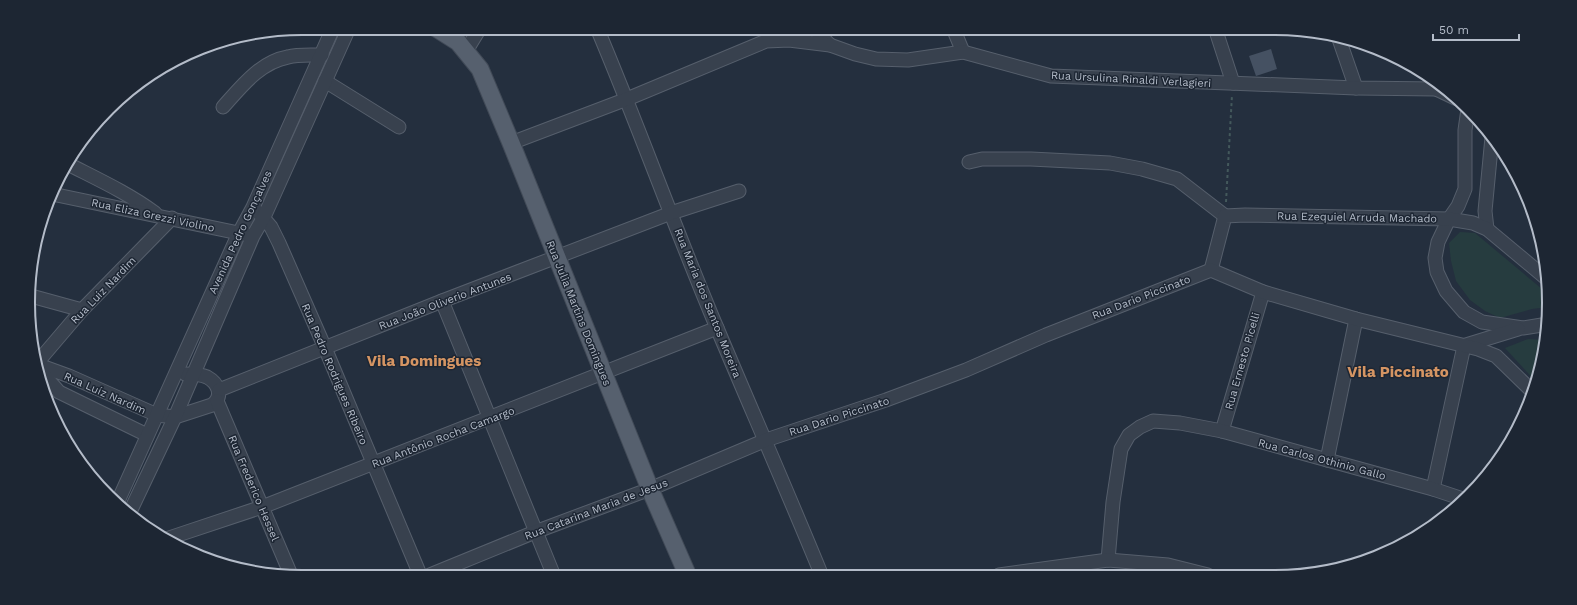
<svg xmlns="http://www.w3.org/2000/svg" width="1577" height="605" viewBox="0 0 1577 605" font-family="'Work Sans',sans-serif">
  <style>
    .green { fill: #263c3f }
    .building { fill: #455162 }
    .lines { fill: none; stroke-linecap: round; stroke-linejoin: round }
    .minor-casing { stroke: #565f6c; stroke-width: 15 }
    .major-casing { stroke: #414a57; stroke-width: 19 }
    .path { stroke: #44595c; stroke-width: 2; stroke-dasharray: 3 3; stroke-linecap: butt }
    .minor { stroke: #38414e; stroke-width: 13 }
    .major { stroke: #56606e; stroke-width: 17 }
    .labels { text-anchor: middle; stroke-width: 3; stroke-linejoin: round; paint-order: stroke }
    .street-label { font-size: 11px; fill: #b4bcc9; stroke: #1d2633 }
    .district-label { font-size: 15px; font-weight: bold; fill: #d59563; stroke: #1d2633 }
    .rim { fill: none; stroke: #b4bcc9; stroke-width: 2 }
  </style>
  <rect width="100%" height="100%" fill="#242f3e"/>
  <g class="green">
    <polygon points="1460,232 1475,233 1548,294 1548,307 1532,309 1500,318 1485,311 1470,300 1456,281 1451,261 1449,243"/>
    <polygon points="1528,339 1545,340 1540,374 1536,382 1505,348"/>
  </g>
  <polygon class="building" points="1271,49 1277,69 1256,76 1249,56"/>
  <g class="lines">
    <g class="minor-casing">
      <g id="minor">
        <path d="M 597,28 C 639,127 675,229 717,328 C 752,411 788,493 822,576"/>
        <polyline points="813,28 830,45"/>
        <polyline points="953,28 963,52"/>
        <polyline points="1215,28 1233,83"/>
        <polyline points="1338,36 1356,88"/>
        <polyline points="466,51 480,28"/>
        <polyline points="325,81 399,127"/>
        <polyline points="1436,89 1457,99"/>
        <path d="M 223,107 C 241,87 260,62 288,57 C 298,54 311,55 322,55"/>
        <polyline points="1468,109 1465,130 1465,189 1458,206 1449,219 1438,242 1435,258 1437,272 1446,291 1464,312 1482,322 1523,328 1548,324"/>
        <polyline points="511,143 627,99 766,41 789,40 830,45 855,54 876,59 908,60 963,52 1051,76 1356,88 1436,89 1444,87"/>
        <polyline points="969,162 982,159 1031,159 1110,163 1142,169 1177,179 1225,216"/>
        <path d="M 66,163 C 97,179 128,193 155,213"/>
        <polyline points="52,194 248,235"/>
        <polyline points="258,212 271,227 279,243 325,348 421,577"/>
        <polyline points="1487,229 1485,211 1492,137"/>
        <polyline points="1211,270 1225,216 1245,215 1449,219 1473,223 1487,229 1547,279"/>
        <polyline points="31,296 82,310"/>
        <polyline points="442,301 554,576"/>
        <polyline points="1466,345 1518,329"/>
        <path d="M 36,364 L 69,376 L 157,415 L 175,417 L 212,405 C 224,396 218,383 207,377 C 200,374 192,374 185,374"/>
        <polyline points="36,364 82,310 172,218"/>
        <polyline points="37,367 59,392 147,435"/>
        <polyline points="219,390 442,301 671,213 739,191"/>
        <polyline points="217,401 291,575"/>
        <polyline points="1222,431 1263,292"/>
        <polyline points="1327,460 1356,319"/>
        <polyline points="1433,489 1464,346"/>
        <polyline points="118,501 239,233 253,207 333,28"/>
        <polyline points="129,514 175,417 253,236 264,217 349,28"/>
        <polyline points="166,539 262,507 717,328"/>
        <polyline points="1108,560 1113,502 1121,449 1129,435 1140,427 1153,421 1180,423 1222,431 1433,489 1463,499"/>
        <polyline points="999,575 1108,560 1168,565 1208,575"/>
        <polyline points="425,577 535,532 650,489 766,440 886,400 966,370 1046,335 1211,270 1263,292 1356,319 1478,349 1496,356 1532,391"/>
      </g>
    </g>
    <g class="major-casing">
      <polyline id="major" points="436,28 458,42 480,69 511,143 650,489 688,576"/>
    </g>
    <polyline class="path" points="1226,202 1232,95"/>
    <use href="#minor" class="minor"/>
    <use href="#major" class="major"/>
  </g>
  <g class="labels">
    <g class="street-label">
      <text transform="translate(1131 79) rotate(3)" y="4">Rua Ursulina Rinaldi Verlagieri</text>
      <text transform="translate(153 215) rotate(12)" y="4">Rua Eliza Grezzi Violino</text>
      <text transform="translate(1357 217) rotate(1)" y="4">Rua Ezequiel Arruda Machado</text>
      <text transform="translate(240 232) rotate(-65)" y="4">Avenida Pedro Gonçalves</text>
      <text transform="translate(103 290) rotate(-46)" y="4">Rua Luiz Nardim</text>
      <text transform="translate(1141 297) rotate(-21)" y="4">Rua Dario Piccinato</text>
      <text transform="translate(445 301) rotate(-21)" y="4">Rua João Oliverio Antunes</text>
      <text transform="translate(708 303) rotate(68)" y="4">Rua Maria dos Santos Moreira</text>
      <text transform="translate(579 313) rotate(68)" y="4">Rua Julia Martins Domingues</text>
      <text transform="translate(1242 361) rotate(-74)" y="4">Rua Ernesto Picelli</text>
      <text transform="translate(335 374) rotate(67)" y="4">Rua Pedro Rodrigues Ribeiro</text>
      <text transform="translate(105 393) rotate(24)" y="4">Rua Luíz Nardim</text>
      <text transform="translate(839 416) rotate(-18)" y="4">Rua Dario Piccinato</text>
      <text transform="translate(443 437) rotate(-21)" y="4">Rua Antônio Rocha Camargo</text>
      <text transform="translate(1322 459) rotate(15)" y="4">Rua Carlos Othinio Gallo</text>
      <text transform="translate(254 488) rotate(67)" y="4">Rua Frederico Hessel</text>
      <text transform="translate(596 509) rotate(-21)" y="4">Rua Catarina Maria de Jesus</text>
    </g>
    <g class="district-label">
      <text x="424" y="366">Vila Domingues</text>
      <text x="1398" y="377">Vila Piccinato</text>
    </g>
  </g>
  <path d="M0 0H1577V605H0ZM302 35H1275A267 267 0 0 1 1542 302V303A267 267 0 0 1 1275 570H302A267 267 0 0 1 35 303V302A267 267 0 0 1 302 35Z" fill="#1d2633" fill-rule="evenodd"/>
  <path class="rim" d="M302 35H1275A267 267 0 0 1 1542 302V303A267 267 0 0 1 1275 570H302A267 267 0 0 1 35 303V302A267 267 0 0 1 302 35Z"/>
  <path d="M1433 34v6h86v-6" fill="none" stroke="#b4bcc9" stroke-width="2"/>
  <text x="1439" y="34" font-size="12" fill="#b4bcc9" stroke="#1d2633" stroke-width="3" paint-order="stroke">50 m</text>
</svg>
